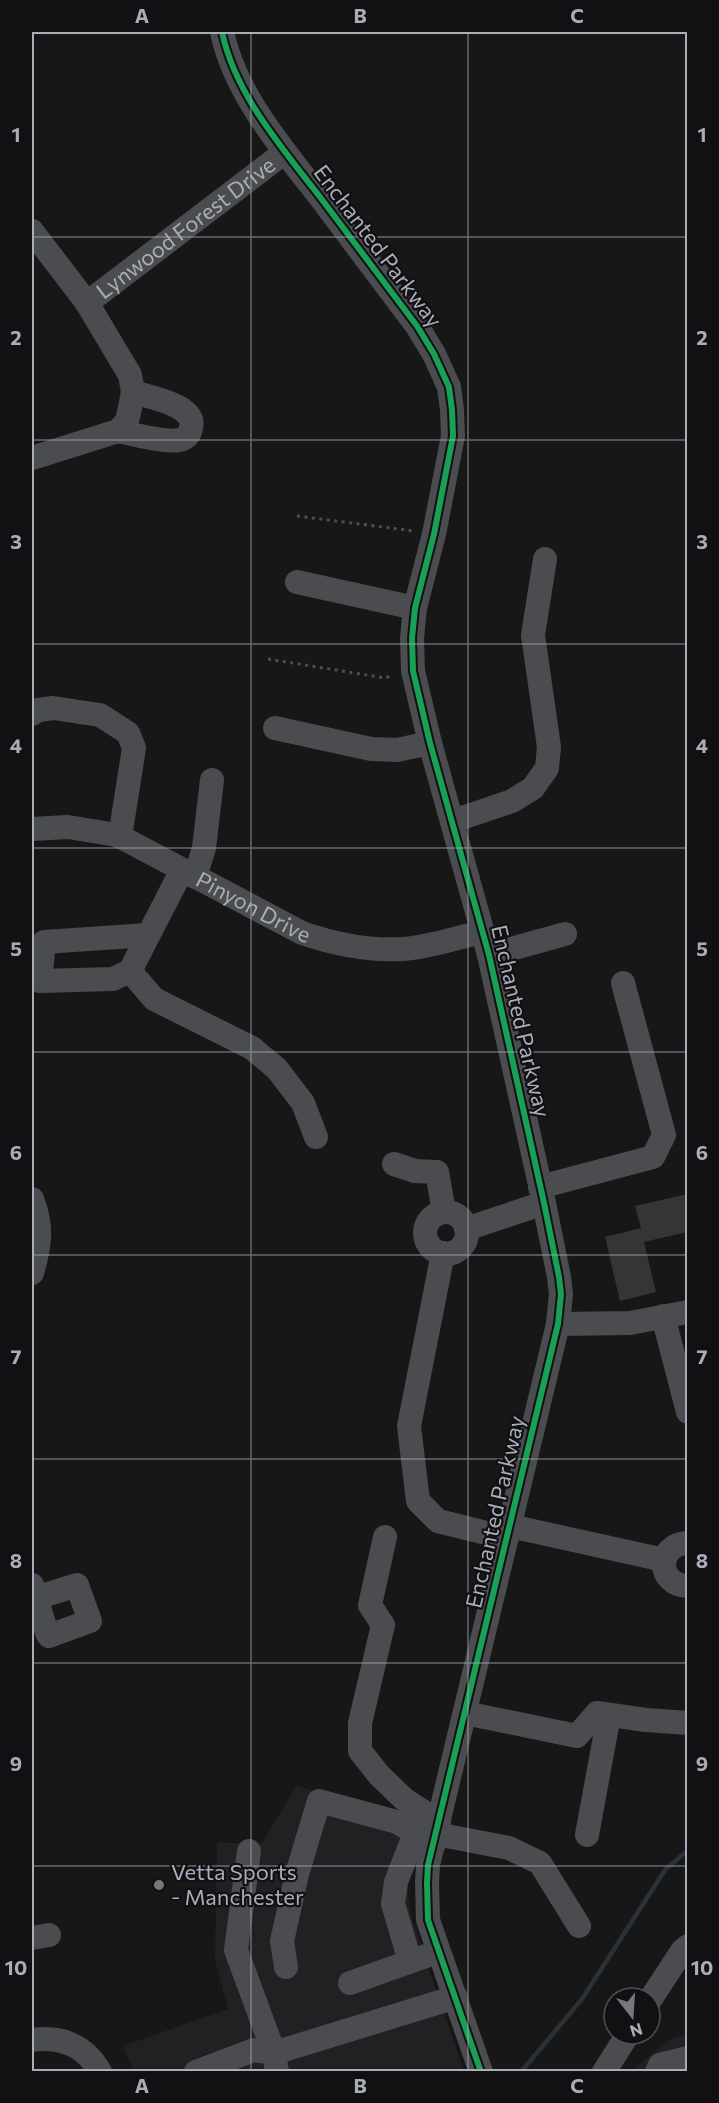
<svg xmlns="http://www.w3.org/2000/svg" width="719" height="2103" viewBox="0 0 719 2103" font-family="Commissioner,sans-serif">
  <style>
    .built { fill: #212123 }
    .lines { fill: none; stroke-linecap: round; stroke-linejoin: round }
    .stream { stroke: #2a3239; stroke-width: 4.5 }
    .building { fill: #353536 }
    .path { stroke: #4d4e52; stroke-width: 3; stroke-dasharray: 3 4.5; stroke-linecap: butt }
    .minor { stroke: #4b4c50; stroke-width: 24 }
    .cycleway-casing { stroke: #111113; stroke-width: 10 }
    .cycleway { stroke: #1a9f57; stroke-width: 6 }
    .grid { fill: none; stroke: #a8adb8; stroke-width: 1.5; stroke-opacity: 0.55 }
    .poi-dot { fill: #757880; stroke: #111113; stroke-width: 2 }
    .labels { text-anchor: middle; stroke-width: 4.5; stroke-linejoin: round; paint-order: stroke }
    .street-label { font-size: 22px; fill: #a8adb8; stroke: #111113 }
    .poi-label { font-size: 22px; fill: #a8adb8; stroke: #111113; text-anchor: start }
    .neatline { fill: none; stroke: #a8adb8; stroke-width: 2 }
    .grid-label { font-size: 20px; text-anchor: middle; font-weight: bold; fill: #a8adb8 }
  </style>
  <rect width="100%" height="100%" fill="#171717"/>
  <g class="built">
    <polygon points="296,1786 423,1822 407,1883 411,1917 464,2071 133,2071 123,2046 228,2009 215,1960 217,1843 262,1843"/>
    <polygon points="687,2034 687,2071 630,2072 670,2039"/>
  </g>
  <g class="lines">
    <polyline class="stream" points="521,2072 582,1999 665,1870 688,1850"/>
  </g>
  <polygon class="building" points="687,1194 687,1232 644,1242 656,1292 620,1301 605,1237 641,1228 635,1206"/>
  <g class="lines">
    <g class="path">
      <polyline points="297,516 414,531"/>
      <polyline points="268,659 385,678 393,675"/>
    </g>
    <g class="minor">
      <path d="M 222,32 C 235,94 282,148 320,197 C 352,240 385,283 417,326 L 434,354 L 449,387 L 452,410 L 453,436 L 434,534 L 415,608 L 412,638 L 413,671 L 430,743 L 489,955 L 544,1203 L 559,1277 L 561,1294 L 558,1324 L 428,1865 L 427,1883 L 428,1920 L 481,2072"/>
      <polyline points="32,231 87,303 130,375 133,392 130,408 127,421 118,431 32,458"/>
      <path id="s1" d="M 87,303 L 285,152"/>
      <path d="M 118,431 C 132,434 166,443 179,440 C 185,439 190,435 191,428 C 197,405 149,397 133,392"/>
      <polyline points="297,582 415,608"/>
      <polyline points="32,714 38,710 53,708 100,715 128,733 134,748 120,837"/>
      <polyline points="275,728 371,749 397,750 430,743"/>
      <polyline points="453,821 512,801 533,788 547,768 549,747 533,635 545,559"/>
      <path id="s2" d="M 32,829 L 68,827 L 117,835 L 302,933 C 334,944 367,951 402,949 C 427,948 458,937 483,932"/>
      <polyline points="195,877 204,848 212,780"/>
      <polyline points="148,935 44,942 40,981 113,979 130,971 182,870"/>
      <polyline points="489,955 565,934"/>
      <polyline points="130,971 154,999 252,1048 277,1069 303,1103 316,1137"/>
      <polyline points="394,1164 415,1171 437,1172 444,1212"/>
      <polyline points="540,1187 653,1157 664,1135 623,983"/>
      <path d="M 32,1199 C 43,1227 40,1245 32,1273"/>
      <circle cx="446" cy="1233" r="21"/>
      <polyline points="466,1229 544,1203"/>
      <polyline points="443,1253 409,1426 418,1501 438,1521 507,1538"/>
      <polyline points="663,1316 688,1412"/>
      <polyline points="558,1324 630,1323 688,1312"/>
      <polyline points="510,1526 664,1560"/>
      <polyline points="385,1537 370,1605 383,1625 360,1723 360,1751 379,1775 404,1799 439,1822"/>
      <path d="M 688,1543 C 656,1544 656,1585 688,1586"/>
      <polyline points="32,1585 47,1633 49,1636 90,1621 77,1585 36,1598"/>
      <polyline points="465,1713 577,1736 597,1713 646,1720 688,1723"/>
      <polyline points="436,1834 509,1848 540,1863 579,1926"/>
      <polyline points="587,1835 609,1715"/>
      <polyline points="249,1851 236,1950 274,2053 277,2072"/>
      <polyline points="32,1938 49,1935"/>
      <polyline points="410,1961 393,1904 396,1882 415,1833"/>
      <polyline points="286,1967 282,1941 297,1874 319,1801 397,1822 434,1844"/>
      <polyline points="350,1983 426,1956"/>
      <polyline points="650,2000 682,1951 688,1946"/>
      <path d="M 32,2040 C 61,2036 85,2045 100,2072"/>
      <polyline points="196,2072 254,2050 274,2053 456,1997"/>
      <polyline points="604,2072 628,2034"/>
      <polyline points="657,2072 660,2065 688,2058"/>
    </g>
    <g class="cycleway-casing">
      <path id="cycleway" d="M 222,32 C 235,94 282,148 320,197 C 352,240 385,283 417,326 L 434,354 L 449,387 L 452,410 L 453,436 L 434,534 L 415,608 L 412,638 L 413,671 L 430,743 L 489,955 L 544,1203 L 559,1277 L 561,1294 L 558,1324 L 428,1865 L 427,1883 L 428,1920 L 481,2072"/>
    </g>
    <use href="#cycleway" class="cycleway"/>
  </g>
  <path class="grid" d="M 251,32 L 251,2072M 468,32 L 468,2072M 32,237 L 688,237M 32,440 L 688,440M 32,644 L 688,644M 32,848 L 688,848M 32,1052 L 688,1052M 32,1255 L 688,1255M 32,1459 L 688,1459M 32,1663 L 688,1663M 32,1866 L 688,1866"/>
  <circle class="poi-dot" cx="159" cy="1885" r="6"/>
  <g class="labels">
    <g class="street-label">
      <text dy="8" stroke="none"><textPath href="#s1" startOffset="124">Lynwood Forest Drive</textPath></text>
      <text transform="translate(378 246) rotate(53)" y="8">Enchanted Parkway</text>
      <text dy="8" stroke="none"><textPath href="#s2" startOffset="240">Pinyon Drive</textPath></text>
      <text transform="translate(521 1021) rotate(77)" y="8">Enchanted Parkway</text>
      <text transform="translate(495 1512) rotate(-77)" y="8">Enchanted Parkway</text>
    </g>
    <g class="poi-label">
      <text x="171" y="1880">Vetta Sports<tspan x="171" dy="25">- Manchester</tspan></text>
    </g>
  </g>
  <rect width="719" height="2103" fill="none" stroke="#111113" stroke-width="66"/>
  <g transform="translate(632 2016) rotate(163)"><circle r="28" fill="#111113" stroke="#4d4f55" stroke-width="1.5"/>
  <path d="M0-4.5L10 22L0 15L-10 22Z" fill="#757880"/>
  <text y="-9" font-size="16" font-weight="bold" text-anchor="middle" fill="#a8adb8">N</text>
  </g>
  <rect x="33" y="33" width="653" height="2037" class="neatline"/>
  <g class="grid-label">
    <text x="142" y="23">A</text>
    <text x="360" y="23">B</text>
    <text x="577" y="23">C</text>
    <text x="16" y="142">1</text>
    <text x="702" y="142">1</text>
    <text x="16" y="345">2</text>
    <text x="702" y="345">2</text>
    <text x="16" y="549">3</text>
    <text x="702" y="549">3</text>
    <text x="16" y="753">4</text>
    <text x="702" y="753">4</text>
    <text x="16" y="956">5</text>
    <text x="702" y="956">5</text>
    <text x="16" y="1160">6</text>
    <text x="702" y="1160">6</text>
    <text x="16" y="1364">7</text>
    <text x="702" y="1364">7</text>
    <text x="16" y="1568">8</text>
    <text x="702" y="1568">8</text>
    <text x="16" y="1771">9</text>
    <text x="702" y="1771">9</text>
    <text x="16" y="1975">10</text>
    <text x="702" y="1975">10</text>
    <text x="142" y="2093">A</text>
    <text x="360" y="2093">B</text>
    <text x="577" y="2093">C</text>
  </g>
</svg>
